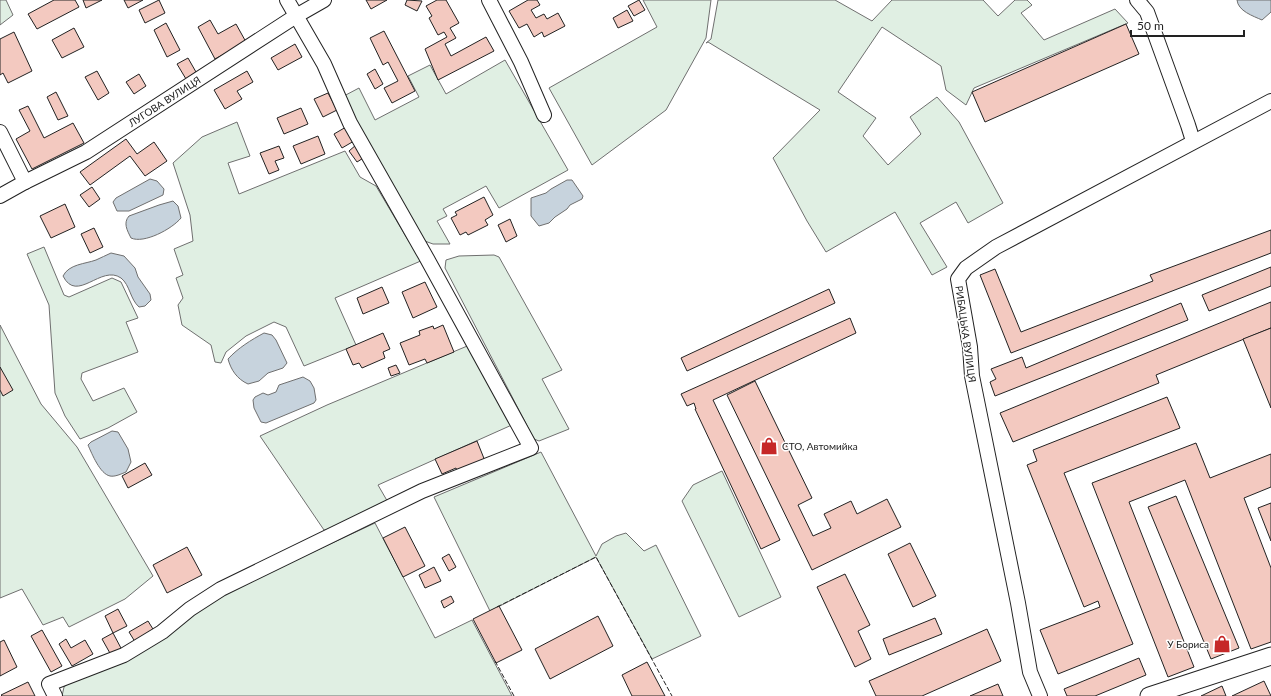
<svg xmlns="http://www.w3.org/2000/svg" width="1271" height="696" viewBox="0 0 1271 696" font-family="Lato,sans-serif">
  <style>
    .green { fill: #e0efe3; stroke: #6f6f6f }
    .water { fill: #c7d3dd; stroke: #6f6f6f }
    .building { fill: #f3c9c0; stroke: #222 }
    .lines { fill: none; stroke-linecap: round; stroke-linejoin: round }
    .minor-casing { stroke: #222; stroke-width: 16 }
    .tertiary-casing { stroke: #222; stroke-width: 19 }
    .minor { stroke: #fff; stroke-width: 14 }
    .tertiary { stroke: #fff; stroke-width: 17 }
    .fence { stroke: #222; stroke-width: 1; stroke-dasharray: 5 2; stroke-linecap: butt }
    .labels { text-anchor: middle; stroke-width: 3; stroke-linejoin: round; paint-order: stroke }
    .street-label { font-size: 10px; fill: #222; stroke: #fff }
    .poi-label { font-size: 10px; fill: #222; stroke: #fff; text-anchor: start }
  </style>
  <rect width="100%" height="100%" fill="#fff"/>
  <g class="green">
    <polygon points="0,0 6,0 13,15 0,25"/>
    <polygon points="643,0 711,0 706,38 666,110 592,165 549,88 657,27"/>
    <polygon points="718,0 835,0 872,21 892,0 983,0 998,16 1015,0 1027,0 1032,5 1021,13 1044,40 1115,9 1128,23 974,88 966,105 946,90 941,66 882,27 838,92 876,118 863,136 888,165 921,134 910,117 937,97 959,122 1003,203 968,223 956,202 920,223 947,267 932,275 895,212 826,252 807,221 773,158 820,110 708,42 706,43 711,39"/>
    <polygon points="505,60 568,170 499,208 486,186 443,209 447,216 437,221 450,244 433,244 422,240 342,97 359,88 375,120 419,97 408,76 430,65 446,94"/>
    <polygon points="237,122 250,156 228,163 239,194 345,151 360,177 376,186 408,240 423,260 335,298 356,345 304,366 286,327 274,322 246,336 226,352 221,363 215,362 211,345 182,325 178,305 183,298 176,278 183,275 174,249 193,241 190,215 173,163 202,137"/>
    <polygon points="44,247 64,295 69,297 112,278 121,282 138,318 126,322 138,352 82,373 81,379 93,401 124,388 137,412 108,428 80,439 65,416 55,393 49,305 27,254"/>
    <polygon points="494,255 499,257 562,370 542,379 569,429 539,441 534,439 445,268 446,260 459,256"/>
    <polygon points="0,325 41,404 77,447 153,576 125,599 69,627 63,617 43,625 22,589 0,598"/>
    <polygon points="472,344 514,424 378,485 389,504 331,531 324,530 260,436 327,405"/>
    <polygon points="541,452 596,556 602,544 616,536 626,533 644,551 656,545 701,636 652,659 596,557 490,611 434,497"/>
    <polygon points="722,471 781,597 739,617 682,501 693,485"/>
    <polygon points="375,523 435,638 472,620 512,696 62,696 64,687 72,680 225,593"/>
  </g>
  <g class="water">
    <path d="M 1237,0 L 1271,0 L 1271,12 L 1262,20 C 1253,16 1238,11 1237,0 Z"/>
    <polygon points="150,179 157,181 164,189 163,195 129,211 117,211 113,202 116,198"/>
    <polygon points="567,180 572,180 583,196 582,199 570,205 567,209 555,217 549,223 539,226 531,216 531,198 546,193 551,189"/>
    <path d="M 173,201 L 178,206 L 181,218 C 172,229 144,244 131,238 C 127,230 123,223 129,216 L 159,205 Z"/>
    <path d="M 111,253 L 124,256 L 135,268 L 138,277 L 150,294 L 151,300 L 145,306 L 139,307 C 130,299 130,285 121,278 C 101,264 77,304 63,276 C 69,264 85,264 96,260 C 101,258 106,255 111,253 Z"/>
    <path d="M 264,333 L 272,335 L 276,340 L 287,363 L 283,368 L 268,373 L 259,381 L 248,384 C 237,379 231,370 228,359 C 238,348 251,340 264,333 Z"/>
    <polygon points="303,377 310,381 314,388 316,400 314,403 266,423 261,422 254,408 253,400 255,397 263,393 268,395 276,392 279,385"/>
    <path d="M 112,431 L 118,432 L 128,449 L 131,462 L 126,472 C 121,474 115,477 110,476 C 100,474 92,454 88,445 L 91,442 Z"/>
  </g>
  <g class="building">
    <polygon points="54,0 75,0 79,7 37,29 28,14"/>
    <polygon points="83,0 102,0 86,8"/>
    <polygon points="124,0 143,0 128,8"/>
    <polygon points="159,0 165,13 145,23 139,10"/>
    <polygon points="366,0 387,0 371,9"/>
    <polygon points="407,0 422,1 417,11 405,5"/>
    <polygon points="437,0 446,0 459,23 450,28 456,38 445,44 451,56 486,37 494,51 438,80 425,49 447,37 444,32 438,35 429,18 432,16 426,6"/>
    <polygon points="528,0 537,0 540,5 531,10 536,18 544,14 547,19 558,13 565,26 544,37 542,32 534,37 527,24 519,28 509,11"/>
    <polygon points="639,0 645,10 634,16 628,6"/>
    <polygon points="627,10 633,21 618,28 613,18"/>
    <polygon points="210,20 218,34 236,24 246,42 215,59 198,27"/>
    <polygon points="166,23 180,50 167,57 154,30"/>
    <polygon points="1126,24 1139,54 985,122 972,92"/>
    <polygon points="74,28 84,47 62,58 52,40"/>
    <polygon points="384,31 415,91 392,103 384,88 398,81 388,62 383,65 370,38"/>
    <polygon points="14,32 32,71 8,83 3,73 0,75 0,39"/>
    <polygon points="295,44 302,57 278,70 271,58"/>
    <polygon points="188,58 196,72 186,79 177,64"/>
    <polygon points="375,69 383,84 375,89 367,74"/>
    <polygon points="97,71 109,93 98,100 85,77"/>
    <polygon points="247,71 253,82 237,91 242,99 225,109 214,90"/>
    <polygon points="139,74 146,86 134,94 126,82"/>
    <polygon points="56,92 68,116 58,120 47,97"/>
    <polygon points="328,93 337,110 323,117 314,99"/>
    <polygon points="28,106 44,138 73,123 84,143 32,169 16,139 30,131 19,110"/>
    <polygon points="301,108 308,124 284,134 277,118"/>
    <polygon points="346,127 354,141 342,148 334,134"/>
    <polygon points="318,136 325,154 301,164 293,146"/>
    <polygon points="126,139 137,154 154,142 167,161 145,176 130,156 90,185 80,172"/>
    <polygon points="356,145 365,157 357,162 349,151"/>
    <polygon points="279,146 284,158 275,161 279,170 269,174 260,153"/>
    <polygon points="92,187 100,199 89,207 80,195"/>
    <polygon points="484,197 493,215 485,220 488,225 468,235 466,232 460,235 451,218 457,215 455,212"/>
    <polygon points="65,204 75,227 51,238 40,216"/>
    <polygon points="510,219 517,236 506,242 498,225"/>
    <polygon points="94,228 103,247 90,253 81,234"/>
    <polygon points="1271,230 1271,253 1011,353 980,275 995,269 1021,332 1153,281 1150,275"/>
    <polygon points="1271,267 1271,286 1209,311 1202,295"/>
    <polygon points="425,282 437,307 413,318 402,292"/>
    <polygon points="382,287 389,303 363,314 357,298"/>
    <polygon points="829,289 835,303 687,371 681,358"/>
    <polygon points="1271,302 1271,328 1156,375 1159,383 1013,442 1000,413"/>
    <polygon points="1181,303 1188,320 995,396 990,382 996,379 991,369 1022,357 1026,368"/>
    <polygon points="850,318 856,333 713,400 780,540 761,549 695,409 696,409 694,403 687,406 681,394"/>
    <polygon points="443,325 454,352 427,363 425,359 409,365 400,343 420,335 419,331 433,326 434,329"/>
    <polygon points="1271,328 1271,408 1243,339"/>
    <polygon points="383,333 390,349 383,352 385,358 362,368 359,363 353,365 346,349"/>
    <polygon points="396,365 400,373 391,376 388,368"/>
    <polygon points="0,367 13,390 3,396 0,390"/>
    <polygon points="755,381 812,498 798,505 813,536 831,528 824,514 851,501 857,514 887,499 901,527 812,570 727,395"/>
    <polygon points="1167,397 1180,428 1064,473 1133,644 1058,674 1040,630 1100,607 1098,601 1084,607 1027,465 1037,461 1033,450"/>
    <polygon points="477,441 485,461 458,473 456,468 442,474 435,459"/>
    <polygon points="1196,443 1210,478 1271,454 1271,487 1244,498 1271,568 1271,642 1251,649 1185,480 1129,502 1194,667 1168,677 1092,483"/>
    <polygon points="145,463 152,475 128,488 122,476"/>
    <polygon points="1176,496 1239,648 1211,659 1148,507"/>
    <polygon points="1271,503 1271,541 1258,508"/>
    <polygon points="405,527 425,566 403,577 383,538"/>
    <polygon points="910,543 936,596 913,607 888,554"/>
    <polygon points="187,547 202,575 167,593 153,565"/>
    <polygon points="449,554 456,567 449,571 442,558"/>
    <polygon points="434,567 441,581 425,588 419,575"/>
    <polygon points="845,574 870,625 858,631 871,659 855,667 817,587"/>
    <polygon points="451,596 454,602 444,608 441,601"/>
    <polygon points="499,606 522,650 496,663 473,619"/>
    <polygon points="118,609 127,626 113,633 105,616"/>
    <polygon points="598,616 613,646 550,679 535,649"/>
    <polygon points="935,618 942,634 889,655 883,639"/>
    <polygon points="148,621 156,634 137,645 129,632"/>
    <polygon points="987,629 1001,661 922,696 876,696 869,681"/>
    <polygon points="42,630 62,666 51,672 31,636"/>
    <polygon points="113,633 122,650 111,655 102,639"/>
    <polygon points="66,639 71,648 85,640 93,654 72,666 59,644"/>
    <polygon points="4,640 17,667 0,676 0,642"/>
    <polygon points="1139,658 1146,675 1095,696 1067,696 1064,689"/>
    <polygon points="647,662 665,696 632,696 622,675"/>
    <polygon points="1264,681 1271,696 1232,696"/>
    <polygon points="28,682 35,696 2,696 1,695"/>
    <polygon points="998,684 1003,696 970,696"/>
    <polygon points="1222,686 1226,696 1201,696"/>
  </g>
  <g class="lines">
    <g class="minor-casing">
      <g id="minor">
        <polyline points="489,0 521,62 544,115"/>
        <polyline points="1137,0 1147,12 1188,125 1193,141"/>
        <polyline points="0,132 25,182"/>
        <path id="s1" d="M 0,196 L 25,182 L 86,152 L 296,16 L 324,0"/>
        <polyline points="55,696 49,684 124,655 162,632 190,609 221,589 422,491 531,448 425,255 350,123 324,64 287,0"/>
        <polyline points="1040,696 1030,672 1018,603 972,376 970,347 958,279 966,268 996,247 1271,101"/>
      </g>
    </g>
    <g class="tertiary-casing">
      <polyline id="tertiary" points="1149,696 1271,656"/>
    </g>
    <use href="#minor" class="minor"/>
    <use href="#tertiary" class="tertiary"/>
    <g class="fence">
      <polyline points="497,607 596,557 672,696"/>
      <polyline points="495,661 514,696"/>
    </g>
  </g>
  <defs>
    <g id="shop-bare" transform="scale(1.38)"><path d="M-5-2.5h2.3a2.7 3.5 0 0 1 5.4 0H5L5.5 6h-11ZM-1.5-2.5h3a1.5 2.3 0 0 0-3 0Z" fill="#c62828" stroke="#fff" stroke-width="2.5" paint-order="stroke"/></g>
  </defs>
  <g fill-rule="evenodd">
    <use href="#shop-bare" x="769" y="446"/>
    <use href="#shop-bare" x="1222" y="644"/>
  </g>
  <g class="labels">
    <g class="street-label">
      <text dy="4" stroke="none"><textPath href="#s1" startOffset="190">ЛУГОВА ВУЛИЦЯ</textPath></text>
      <text transform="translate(966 334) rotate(82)" y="4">РИБАЦЬКА ВУЛИЦЯ</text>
    </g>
    <g class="poi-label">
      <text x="782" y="450">СТО, Автомийка</text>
      <text x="1209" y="648" text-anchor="end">У Бориса</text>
    </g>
  </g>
  <path d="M1131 30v6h113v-6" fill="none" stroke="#222222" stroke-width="2"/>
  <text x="1137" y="30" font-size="12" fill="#222222" stroke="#ffffff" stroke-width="3" paint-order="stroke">50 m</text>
</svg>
